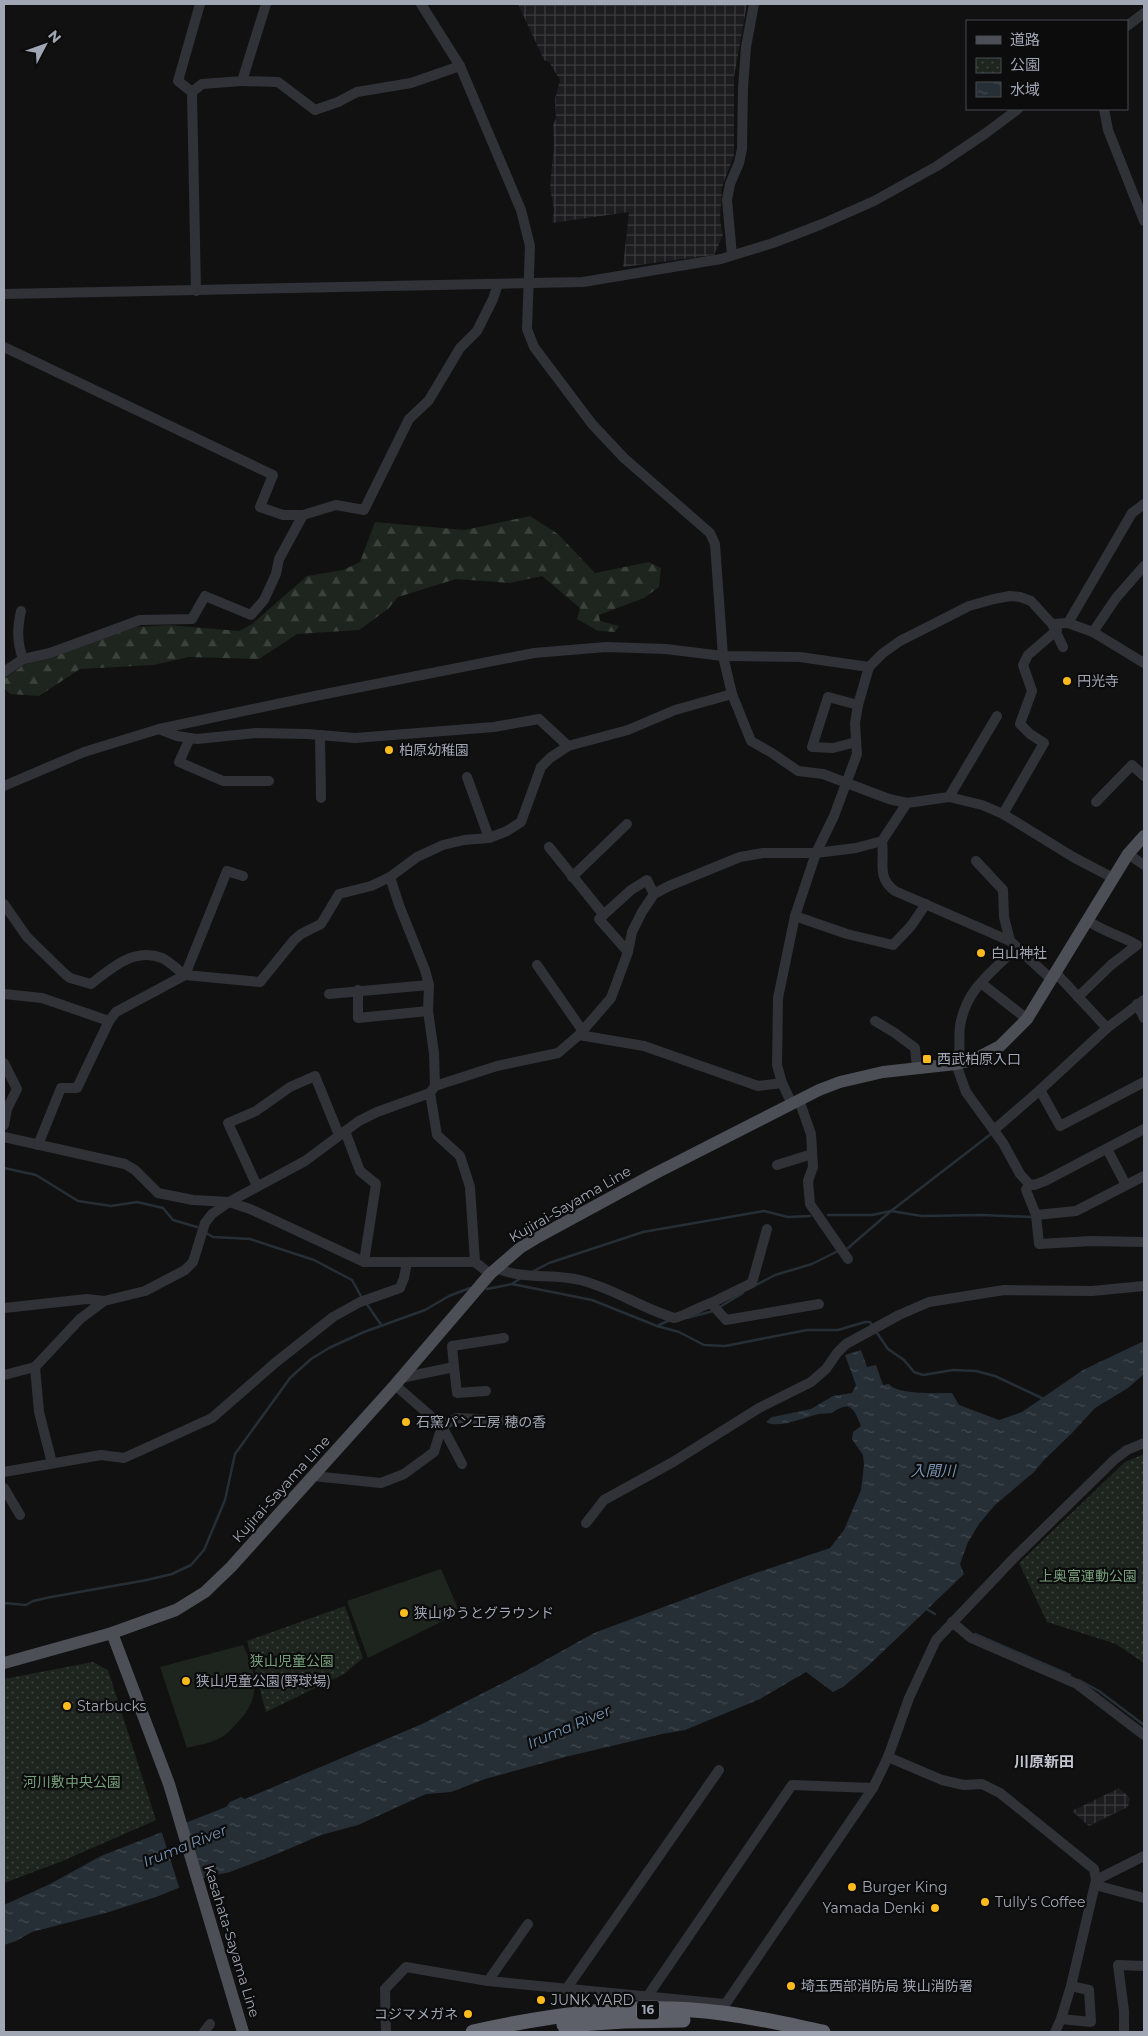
<svg xmlns="http://www.w3.org/2000/svg" width="1148" height="2036" viewBox="0 0 1148 2036" font-family="Montserrat,'Noto Sans JP',sans-serif">
  <style>
    .industrial { fill: url(#industrial-grid) }
    .grass { fill: #1d251e }
    .forest { fill: url(#forest-firs) }
    .park { fill: url(#park-dots) }
    .water { fill: url(#water-ripples) }
    .pier { fill: #111112 }
    .lines { fill: none; stroke-linecap: round; stroke-linejoin: round }
    .stream { stroke: #262f36; stroke-width: 2.5 }
    .minor { stroke: #313237; stroke-width: 10 }
    .major { stroke: #4d4f57; stroke-width: 12 }
    .highway { stroke: #5d6069; stroke-width: 15 }
    .poi-dot { fill: #fdbb1e; stroke: #0c0c0d; stroke-width: 2 }
    .labels { text-anchor: middle; stroke-width: 4.5; stroke-linejoin: round; paint-order: stroke }
    .shield { fill: #0c0c0d; stroke: #747882; stroke-width: 1 }
    .shield-label { font-size: 12px; font-weight: bold; fill: #a1a6b4 }
    .poi-label { font-size: 14px; fill: #a1a6b4; stroke: #0c0c0d; text-anchor: start }
    .street-label { font-size: 14px; fill: #a1a6b4; stroke: #0c0c0d }
    .park-label { font-size: 14px; fill: #76a07b; stroke: #0c0c0d }
    .water-label { font-size: 15px; font-style: italic; fill: #7593b2; stroke: #0c0c0d }
    .neighbourhood-label { font-size: 15px; font-weight: bold; fill: #c2c5d0; stroke: #0c0c0d }
  </style>
  <defs>
    <pattern id="industrial-grid" width="8" height="8" patternUnits="userSpaceOnUse" patternTransform="scale(1.25)"><rect width="8" height="8" fill="#1d1d1f"/><path d="M0 4h8M4 0v8" fill="none" stroke="#3b3b3d"/></pattern>
    <pattern id="forest-firs" width="22" height="20" patternUnits="userSpaceOnUse" patternTransform="scale(1.25)"><rect width="22" height="20" fill="#1d251e"/><path d="M5 1l3.5 6h-7zM16 11l3.5 6h-7z" fill="#3b423c"/></pattern>
    <pattern id="park-dots" width="8" height="8" patternUnits="userSpaceOnUse" patternTransform="scale(1.25)"><rect width="8" height="8" fill="#1d251e"/><path d="M2 2h.1M6 6h.1" fill="none" stroke="#3b423c" stroke-width="1.8" stroke-linecap="round"/></pattern>
    <pattern id="water-ripples" width="26" height="14" patternUnits="userSpaceOnUse" patternTransform="scale(1.25)"><rect width="26" height="14" fill="#262f36"/><path d="M2 4q2-2 4 0t4 0M15 11q2-2 4 0t4 0" fill="none" stroke="#424a51"/></pattern>
  </defs>
  <rect width="100%" height="100%" fill="#111112"/>
  <g class="industrial">
    <polygon points="518,4 747,4 734,77 734,155 722,187 720,220 723,235 714,255 623,267 629,212 552,223 554,211 550,187 554,145 553,125 556,118 555,99 560,80 549,62 544,60"/>
    <polygon points="1119,1788 1130,1798 1128,1807 1089,1826 1072,1811"/>
  </g>
  <g class="grass">
    <polygon points="441,1569 457,1606 458,1611 455,1615 368,1658 347,1601"/>
    <path d="M 243,1645 C 257,1674 262,1698 237,1723 C 232,1728 227,1735 220,1738 C 210,1744 197,1745 187,1748 L 160,1667 Z"/>
  </g>
  <polygon class="forest" points="530,516 558,534 595,573 649,562 661,568 659,587 644,598 599,615 600,621 619,626 615,632 598,631 577,619 580,608 542,576 510,583 456,579 398,597 388,609 359,630 297,634 259,659 189,657 153,665 80,669 39,696 10,694 4,688 4,679 25,664 136,627 168,625 239,631 252,624 307,576 343,570 360,562 375,522 465,530"/>
  <g class="park">
    <polygon points="1144,1454 1144,1663 1116,1644 1047,1622 1019,1563 1125,1462"/>
    <polygon points="345,1606 363,1658 344,1674 266,1712 247,1641"/>
    <polygon points="93,1662 108,1670 156,1820 60,1862 4,1883 4,1679"/>
  </g>
  <path class="water" d="M 1144,1341 L 1144,1374 L 1128,1388 L 1095,1408 L 1072,1433 L 1045,1459 L 1034,1472 L 995,1505 L 979,1524 L 968,1542 L 960,1564 L 964,1574 L 868,1666 L 843,1687 L 833,1692 L 806,1672 L 760,1699 L 685,1730 L 662,1734 L 565,1757 L 485,1779 L 451,1792 L 426,1794 L 358,1825 L 321,1835 L 279,1853 L 230,1872 L 206,1877 L 156,1897 L 109,1912 L 32,1932 L 16,1941 L 4,1945 L 4,1905 L 50,1884 L 101,1856 L 226,1807 L 230,1802 L 241,1797 L 245,1799 L 422,1724 L 526,1671 L 594,1633 L 744,1577 L 830,1548 L 844,1530 L 861,1490 L 864,1465 L 863,1455 L 852,1439 L 853,1432 L 861,1426 C 858,1420 856,1410 849,1407 C 843,1405 836,1411 831,1413 C 826,1414 820,1413 815,1415 C 803,1418 777,1429 766,1422 L 772,1417 L 811,1409 L 833,1396 L 852,1393 L 856,1385 L 845,1355 L 861,1350 L 867,1367 L 876,1365 L 883,1385 L 889,1384 C 897,1395 938,1393 952,1393 L 959,1405 L 999,1420 L 1022,1412 L 1083,1370 Z"/>
  <polygon class="pier" points="185,1820 204,1881 180,1890 161,1830"/>
  <g class="lines">
    <g class="stream">
      <polyline points="4,1168 36,1175 78,1201 111,1206 137,1202 163,1208 173,1220 197,1227"/>
      <polyline points="828,1215 872,1215 891,1211 922,1216 981,1215 1032,1217"/>
      <polyline points="206,1233 213,1237 250,1239 314,1260 352,1280 362,1298"/>
      <polyline points="848,1248 891,1211 991,1134"/>
      <polyline points="532,1272 549,1263 643,1232 764,1211 788,1217 810,1216"/>
      <polyline points="512,1284 592,1300 657,1326 679,1332 704,1345 725,1346 807,1330 838,1330 865,1322 870,1322 872,1325"/>
      <polyline points="754,1286 775,1275 812,1264 836,1252"/>
      <polyline points="487,1289 512,1284 521,1278"/>
      <polyline points="366,1303 382,1326"/>
      <polyline points="718,1308 743,1293"/>
      <polyline points="687,1318 713,1311"/>
      <polyline points="659,1325 670,1320"/>
      <polyline points="875,1330 888,1349 904,1360 914,1372 923,1375 953,1370 976,1371 995,1376 1046,1400"/>
      <polyline points="4,1603 26,1605 33,1601 51,1597 147,1580 172,1574 191,1565 204,1550 225,1500 235,1454 290,1378 311,1359 329,1348 364,1332 425,1310 449,1296 470,1288"/>
      <polyline points="925,1608 935,1614"/>
      <polyline points="975,1634 1070,1675"/>
      <polyline points="1079,1680 1099,1691 1144,1725"/>
    </g>
    <g class="minor">
      <polyline points="421,4 460,66 521,210 530,246 527,329 534,347 592,424 624,458 710,533 715,544 723,656 732,694 751,741 772,753 798,771 823,774 889,799 907,803 949,797 982,805 1003,814 1073,857 1113,878"/>
      <polyline points="1127,26 1144,13"/>
      <polyline points="242,81 278,82 315,110 338,102 357,92 411,83 460,66"/>
      <polyline points="192,92 178,81 200,4"/>
      <polyline points="1104,109 1108,130 1144,221"/>
      <polyline points="732,255 727,200 730,184 739,163 742,149 743,88 746,47 754,4"/>
      <polyline points="196,291 192,92 202,84 242,81 266,4"/>
      <polyline points="4,294 583,282 721,259 773,243 822,224 874,201 937,166 986,133 1018,109"/>
      <polyline points="4,347 273,475 260,507 283,515 303,515 279,559 276,574 264,600 251,615 205,596 192,619 140,620 50,653 23,659"/>
      <polyline points="303,515 336,505 364,510 409,419 429,400 460,348 477,331 493,299 498,284"/>
      <polyline points="1068,623 1132,513 1144,504"/>
      <polyline points="1053,626 1063,647"/>
      <polyline points="1093,632 1116,598 1144,566"/>
      <path d="M 4,672 L 23,659 C 17,642 17,629 21,611"/>
      <polyline points="159,729 177,736 197,739 256,733 307,734 355,738 494,727 539,719 568,746"/>
      <polyline points="320,735 321,798"/>
      <polyline points="190,738 179,762 223,781 269,781"/>
      <polyline points="856,742 833,748 812,747 828,697 858,705"/>
      <polyline points="467,777 489,838"/>
      <polyline points="4,786 84,752 159,729 315,696 534,653 606,647 666,649 723,656 800,657 869,667"/>
      <polyline points="949,797 997,716"/>
      <polyline points="1096,802 1132,765 1144,776"/>
      <path d="M 907,803 L 882,841 C 885,862 876,877 895,891 L 1010,941 L 1051,979"/>
      <polyline points="1003,814 1044,743 1030,734 1020,724 1032,691 1023,665 1028,655 1057,630"/>
      <polyline points="549,847 603,914"/>
      <polyline points="1128,854 1144,865"/>
      <polyline points="976,861 1003,890 1004,917 1010,941"/>
      <polyline points="572,877 627,824"/>
      <path d="M 4,904 L 27,937 L 65,974 L 70,978 L 91,984 C 112,968 134,947 162,958 C 170,962 178,970 185,975 L 227,871 L 243,876"/>
      <polyline points="795,916 847,934 893,945 911,926 926,904"/>
      <path d="M 1016,948 C 991,973 966,989 960,1026 C 958,1039 962,1052 956,1064 L 966,1092 L 1003,1143 L 1020,1174 L 1029,1184 L 1034,1185 L 1045,1181 L 1144,1129"/>
      <polyline points="628,952 599,919 631,890 647,880 654,894"/>
      <polyline points="537,965 582,1030"/>
      <polyline points="1055,972 1107,1028"/>
      <polyline points="981,983 1027,1019"/>
      <polyline points="358,990 358,1018 428,1011"/>
      <polyline points="4,994 42,998 109,1021"/>
      <polyline points="329,994 429,985"/>
      <path d="M 1078,997 L 1111,965 L 1137,945 C 1121,936 1105,932 1088,921"/>
      <polyline points="1144,1000 1107,1028 1040,1090 1060,1126 1144,1082"/>
      <polyline points="1137,1004 1144,1018"/>
      <polyline points="875,1021 895,1033 915,1048 917,1067"/>
      <polyline points="579,1035 644,1046 758,1086 782,1083"/>
      <polyline points="4,1063 17,1089 7,1109 4,1125"/>
      <polyline points="435,1086 497,1066 558,1053 579,1035 611,998 628,952 632,932 642,912 654,894 669,886 740,857 763,853 816,853 856,848 882,841"/>
      <polyline points="799,1100 811,1134 813,1167 808,1181 810,1204 848,1259"/>
      <polyline points="792,1104 782,1083 777,1065 778,998 795,916 816,853 834,816 857,754 855,723 858,705 869,667 883,653 900,641 969,606 994,599 1010,596 1020,597 1031,601 1052,624 1068,623 1093,632 1144,663"/>
      <polyline points="994,1130 1040,1090"/>
      <polyline points="345,1131 360,1171 376,1184 364,1262"/>
      <polyline points="4,1137 125,1164 135,1170 158,1193 193,1200 229,1202 250,1209 364,1262 475,1262 490,1274"/>
      <polyline points="38,1145 61,1088 77,1088 109,1021 116,1012 185,975 260,982 294,940 301,934 321,924 339,894 371,886 390,877"/>
      <polyline points="1107,1149 1126,1185"/>
      <polyline points="777,1165 812,1154"/>
      <polyline points="1029,1184 1026,1190 1036,1215 1039,1244 1091,1241 1144,1242"/>
      <polyline points="257,1186 228,1123 256,1111 290,1087 315,1076 339,1135"/>
      <polyline points="1036,1215 1076,1211 1144,1176"/>
      <polyline points="475,1262 470,1187 465,1171 460,1156 437,1135 430,1093 435,1086 434,1053 428,1011 429,985 425,970 399,905 390,877 417,857 443,845 464,840 489,838 507,831 521,822 541,767 550,758 568,746 628,730 675,710 732,694"/>
      <path d="M 496,1268 C 523,1280 553,1273 580,1280 C 613,1288 641,1308 674,1318 C 680,1318 701,1306 711,1303 L 726,1320 L 819,1304"/>
      <polyline points="711,1303 752,1283 767,1229"/>
      <polyline points="4,1308 87,1299 104,1301 145,1291 185,1270 193,1262 205,1223 212,1214 229,1202 305,1161 359,1121 377,1112 430,1093"/>
      <polyline points="35,1367 39,1412 52,1463"/>
      <polyline points="454,1367 452,1346 504,1338"/>
      <polyline points="4,1375 35,1367 80,1319 104,1301"/>
      <polyline points="401,1378 454,1367 457,1393 486,1391"/>
      <polyline points="395,1385 442,1426 462,1464"/>
      <polyline points="4,1472 101,1455 124,1458 212,1418 275,1363 333,1317 360,1302 400,1288 404,1278 407,1262"/>
      <polyline points="313,1476 381,1483 404,1474 434,1452 442,1426 457,1418 539,1422"/>
      <polyline points="4,1488 20,1515"/>
      <polyline points="586,1523 604,1500 673,1462 759,1408 811,1382 826,1369 837,1353 846,1344 899,1315 929,1302 1004,1290 1092,1291 1144,1286"/>
      <polyline points="952,1622 971,1638 1077,1684 1144,1735"/>
      <polyline points="888,1757 942,1780 964,1785 982,1784 1000,1793 1094,1869 1096,1880 1071,1986 1061,2019 1055,2032"/>
      <polyline points="1096,1880 1144,1856"/>
      <polyline points="1095,1885 1144,1898"/>
      <polyline points="488,1981 528,1924"/>
      <polyline points="567,1988 719,1770"/>
      <polyline points="647,1997 792,1785 873,1788"/>
      <polyline points="720,2012 873,1788 888,1757 909,1698 936,1640 1013,1559 1114,1460 1127,1450 1144,1443"/>
      <polyline points="1061,2019 1091,2022 1089,1990 1071,1986"/>
      <polyline points="204,2032 210,2024"/>
      <polyline points="386,2032 385,1989 406,1967 488,1981 725,2004"/>
      <polyline points="1124,2032 1124,2011 1118,1965 1144,1966"/>
    </g>
    <g class="major">
      <polyline points="112,1633 169,1784 243,2032"/>
      <polyline points="4,1663 112,1633 176,1610 205,1592 231,1567 395,1385 490,1274 520,1248 538,1237 654,1174 819,1090 840,1082 883,1072 956,1064 973,1060 1000,1046 1027,1019 1128,854 1144,836"/>
    </g>
    <g class="highway">
      <polyline points="564,2025 624,2021 683,2020"/>
      <path d="M 473,2032 C 554,2014 638,2002 722,2013 C 756,2017 789,2025 823,2032"/>
    </g>
  </g>
  <g class="poi-dot">
    <circle cx="1067" cy="681" r="5"/>
    <circle cx="389" cy="750" r="5"/>
    <circle cx="981" cy="953" r="5"/>
    <rect x="922" y="1054" width="10" height="10" rx="2.5"/>
    <circle cx="406" cy="1422" r="5"/>
    <circle cx="404" cy="1613" r="5"/>
    <circle cx="186" cy="1681" r="5"/>
    <circle cx="67" cy="1706" r="5"/>
    <circle cx="852" cy="1887" r="5"/>
    <circle cx="985" cy="1902" r="5"/>
    <circle cx="935" cy="1908" r="5"/>
    <circle cx="791" cy="1986" r="5"/>
    <circle cx="541" cy="2000" r="5"/>
    <circle cx="468" cy="2014" r="5"/>
  </g>
  <g class="labels">
    <rect class="shield" x="637" y="2000.5" width="22" height="19" rx="4"/>
    <g class="shield-label">
      <text x="648" y="2014">16</text>
    </g>
    <g class="poi-label">
      <text x="1077" y="686">円光寺</text>
      <text x="399" y="755">柏原幼稚園</text>
      <text x="991" y="958">白山神社</text>
      <text x="937" y="1064">西武柏原入口</text>
      <text x="416" y="1427">石窯パン工房 穂の香</text>
      <text x="414" y="1618">狭山ゆうとグラウンド</text>
      <text x="196" y="1686">狭山児童公園(野球場)</text>
      <text x="77" y="1711">Starbucks</text>
      <text x="862" y="1892">Burger King</text>
      <text x="995" y="1907">Tully's Coffee</text>
      <text x="925" y="1913" text-anchor="end">Yamada Denki</text>
      <text x="801" y="1991">埼玉西部消防局 狭山消防署</text>
      <text x="551" y="2005">JUNK YARD</text>
      <text x="458" y="2019" text-anchor="end">コジマメガネ</text>
    </g>
    <g class="street-label">
      <text transform="translate(570 1204) rotate(-30)" y="5">Kujirai-Sayama Line</text>
      <text transform="translate(281 1489) rotate(-48)" y="5">Kujirai-Sayama Line</text>
      <text transform="translate(232 1941) rotate(73)" y="5">Kasahata-Sayama Line</text>
    </g>
    <g class="park-label">
      <text x="1088" y="1581">上奥富運動公園</text>
      <text x="292" y="1666">狭山児童公園</text>
      <text x="72" y="1787">河川敷中央公園</text>
    </g>
    <g class="water-label">
      <text x="933" y="1476">入間川</text>
      <text transform="translate(569 1727) rotate(-23)" y="5">Iruma River</text>
      <text transform="translate(185 1846) rotate(-22)" y="5">Iruma River</text>
    </g>
    <g class="neighbourhood-label">
      <text x="1044" y="1767">川原新田</text>
    </g>
  </g>
  <rect width="1148" height="2036" fill="none" stroke="#a1a6b4" stroke-width="10"/>
  <rect x="966" y="20" width="162" height="90" fill="#0c0c0d" stroke="#484a50"/>
  <rect x="976" y="36" width="25" height="8" fill="#4d4f57" stroke="#484a50"/>
  <text x="1010" y="45" font-size="15" fill="#a1a6b4">道路</text>
  <rect x="976" y="58" width="25" height="15" fill="url(#park-dots)" stroke="#484a50"/>
  <text x="1010" y="70" font-size="15" fill="#a1a6b4">公園</text>
  <rect x="976" y="82" width="25" height="15" fill="url(#water-ripples)" stroke="#484a50"/>
  <text x="1010" y="95" font-size="15" fill="#a1a6b4">水域</text>
  <g transform="translate(45 45) rotate(49)" stroke="#0c0c0d" stroke-width="4" paint-order="stroke">
  <path d="M0-4L9 19L0 12L-9 19Z" fill="#a1a6b4"/>
  <text y="-8" font-size="14" font-weight="bold" text-anchor="middle" fill="#a1a6b4">N</text>
  </g>
</svg>
